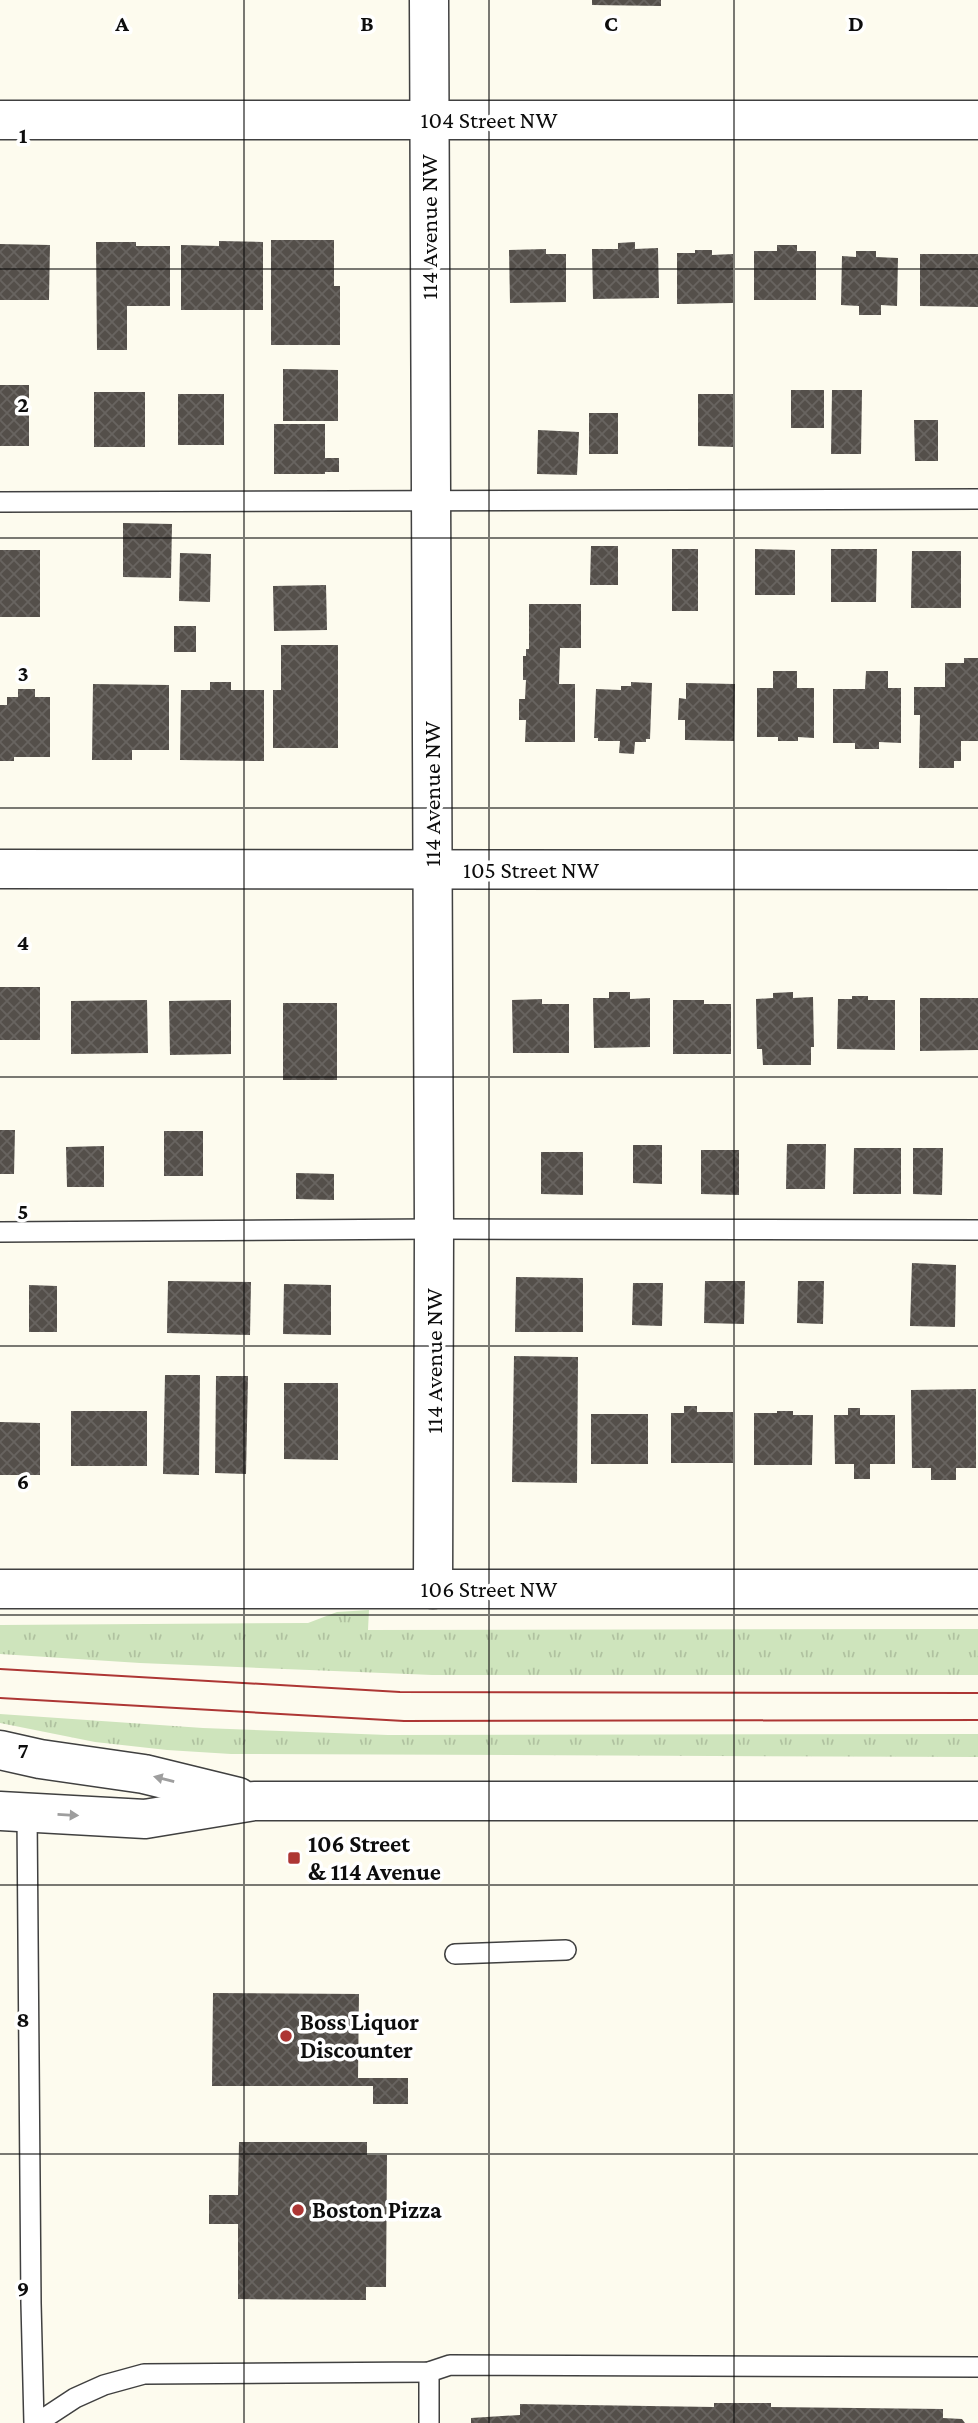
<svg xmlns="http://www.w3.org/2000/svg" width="978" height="2423" viewBox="0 0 978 2423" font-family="'Crimson Pro',serif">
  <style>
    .grass { fill: url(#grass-tufts) }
    .building { fill: url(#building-cross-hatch) }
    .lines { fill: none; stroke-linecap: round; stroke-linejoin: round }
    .service-casing { stroke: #404040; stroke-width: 22 }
    .minor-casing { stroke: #404040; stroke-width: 41 }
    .tertiary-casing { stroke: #404040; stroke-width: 41 }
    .service { stroke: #fff; stroke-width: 19 }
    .minor { stroke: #fff; stroke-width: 38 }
    .tertiary { stroke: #fff; stroke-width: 38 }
    .tram { stroke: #ad3634; stroke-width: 2 }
    .oneway { fill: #9e9e9e }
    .grid { fill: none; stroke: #0d0d0d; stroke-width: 2; stroke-opacity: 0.55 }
    .poi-dot { fill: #ad3634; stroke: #fff; stroke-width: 2.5 }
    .labels { text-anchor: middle; stroke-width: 7; stroke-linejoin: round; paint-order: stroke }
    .street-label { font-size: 24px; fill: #0d0d0d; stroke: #fff }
    .poi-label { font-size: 24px; font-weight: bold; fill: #0d0d0d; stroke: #fff; text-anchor: start }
    .grid-label { font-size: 23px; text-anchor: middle; font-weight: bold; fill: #0d0d0d; stroke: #fff; stroke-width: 7; stroke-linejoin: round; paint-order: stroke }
  </style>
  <defs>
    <pattern id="grass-tufts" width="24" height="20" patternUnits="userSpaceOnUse" patternTransform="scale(1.75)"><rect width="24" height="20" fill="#cee4bc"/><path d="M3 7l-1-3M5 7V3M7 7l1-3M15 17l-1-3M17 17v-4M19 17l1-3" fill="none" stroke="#b0c2a0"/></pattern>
    <pattern id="building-cross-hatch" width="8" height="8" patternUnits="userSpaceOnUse" patternTransform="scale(1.75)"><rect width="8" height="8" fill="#544f4a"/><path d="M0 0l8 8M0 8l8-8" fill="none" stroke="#686460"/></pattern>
  </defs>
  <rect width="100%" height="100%" fill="#fdfbee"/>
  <g class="grass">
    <polygon points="369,1610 368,1630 978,1629 978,1675 432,1675 140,1663 0,1654 0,1625 308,1623 337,1612"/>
    <polygon points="0,1714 203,1728 388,1735 978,1734 978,1757 231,1754 167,1750 95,1742 0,1723"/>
  </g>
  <g class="building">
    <polygon points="592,0 661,0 661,6 592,5"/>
    <polygon points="271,240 334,240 334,286 340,286 340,345 271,345"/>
    <polygon points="219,241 263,242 263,310 181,310 181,245 219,246"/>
    <polygon points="96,242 136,242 136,246 170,246 170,306 127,306 127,350 97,350"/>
    <polygon points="635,242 635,249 658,248 659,298 593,299 592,249 618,249 618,243"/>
    <polygon points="0,244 50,245 49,300 0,300"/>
    <polygon points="777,245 797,245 797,251 816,251 816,300 754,300 754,251 777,251"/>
    <polygon points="546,249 546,254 566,254 566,302 510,303 509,250"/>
    <polygon points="695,250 712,250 712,255 733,254 733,303 677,304 677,253 695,253"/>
    <polygon points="856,251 876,251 876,257 898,258 897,306 881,305 881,315 859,315 859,306 841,305 842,256 856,257"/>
    <polygon points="920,254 978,254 978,307 920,306"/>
    <polygon points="283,369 338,370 338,421 283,421"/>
    <rect x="0" y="385" width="29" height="61"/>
    <rect x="791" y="390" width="33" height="38"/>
    <polygon points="832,390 862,390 861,454 831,454"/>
    <rect x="94" y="392" width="51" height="55"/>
    <rect x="178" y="394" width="46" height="51"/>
    <polygon points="698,394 733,394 733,447 698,446"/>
    <rect x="589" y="413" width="29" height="41"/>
    <polygon points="914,420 938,420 938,461 915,461"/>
    <polygon points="274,424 325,424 325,458 339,458 339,472 325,472 325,474 274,474"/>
    <polygon points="538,430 579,432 577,475 537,474"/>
    <polygon points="123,523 172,524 171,578 123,577"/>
    <polygon points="591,546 618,546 618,585 590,585"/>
    <rect x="672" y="549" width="26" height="62"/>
    <polygon points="755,549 795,550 795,595 755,595"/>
    <polygon points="831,549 877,549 876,602 831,602"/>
    <rect x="0" y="550" width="40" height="67"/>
    <polygon points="912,551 961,551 961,608 911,608"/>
    <polygon points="180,553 211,554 210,602 179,601"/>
    <polygon points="326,585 327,630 274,631 273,586"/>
    <polygon points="529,604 581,604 581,648 560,648 559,684 575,684 575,742 525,742 526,720 519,720 519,699 525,699 526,680 523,680 523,656 526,656 526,649 529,649"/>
    <rect x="174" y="626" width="22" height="26"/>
    <polygon points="281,645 338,645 338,748 273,748 273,690 281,690"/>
    <polygon points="964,658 978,658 978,741 961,741 961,761 954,761 954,768 919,768 920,715 914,715 914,687 945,687 945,663 964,663"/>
    <polygon points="773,671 797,671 797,688 814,688 814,738 798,737 798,741 778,741 778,737 757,737 757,688 773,688"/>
    <polygon points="866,671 888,671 888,688 901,688 901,743 879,742 879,749 855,749 855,743 833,743 833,689 865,689"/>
    <polygon points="210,682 231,682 231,690 264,690 264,761 180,760 181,690 210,690"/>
    <polygon points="631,682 652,683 650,739 646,739 646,742 635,742 634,754 619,753 620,741 598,741 598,738 594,738 596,689 621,690 621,686 631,686"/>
    <polygon points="686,683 735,684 734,741 685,740 685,720 678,720 679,698 686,699"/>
    <polygon points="93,684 169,685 169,750 132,750 132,760 92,760"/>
    <polygon points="18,689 35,689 35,697 50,697 50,757 14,757 14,761 0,761 0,705 7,705 7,697 18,697"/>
    <rect x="0" y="987" width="40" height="53"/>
    <polygon points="609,992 630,992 630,999 650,998 650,1047 594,1048 593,998 609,998"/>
    <polygon points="793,992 793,998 813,997 814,1047 811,1047 811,1065 763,1065 762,1049 757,1049 756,999 773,998 773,993"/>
    <polygon points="852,996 868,996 868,1000 895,1000 895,1050 837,1049 838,999 852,999"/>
    <polygon points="920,998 978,998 978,1050 920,1051"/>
    <polygon points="542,999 542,1004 569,1004 569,1053 513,1053 512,1000"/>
    <polygon points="147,1000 148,1053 71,1054 71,1001"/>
    <polygon points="231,1000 231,1054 170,1055 169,1001"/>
    <polygon points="673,1000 704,1000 704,1004 731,1004 731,1054 673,1054"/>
    <rect x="283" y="1003" width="54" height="77"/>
    <polygon points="0,1130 15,1130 14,1174 0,1174"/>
    <rect x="164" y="1131" width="39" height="45"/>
    <polygon points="787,1144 826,1144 825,1189 786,1189"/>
    <polygon points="633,1145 662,1145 662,1184 633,1183"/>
    <polygon points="104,1146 104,1187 67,1187 66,1147"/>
    <polygon points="854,1148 901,1148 901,1194 853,1194"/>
    <polygon points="913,1148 943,1148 942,1195 913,1194"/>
    <polygon points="701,1150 739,1150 739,1195 701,1194"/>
    <polygon points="541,1152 583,1152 583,1195 541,1194"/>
    <polygon points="296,1173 334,1174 334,1200 296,1199"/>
    <polygon points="912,1263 956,1265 955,1327 910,1326"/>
    <polygon points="516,1277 583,1278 583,1332 515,1332"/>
    <polygon points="168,1281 251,1282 250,1335 167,1333"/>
    <polygon points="705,1281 745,1281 744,1324 704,1323"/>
    <polygon points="798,1281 824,1281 823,1324 797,1323"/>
    <polygon points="633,1283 663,1283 662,1326 632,1325"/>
    <polygon points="284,1284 331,1285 331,1335 283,1334"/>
    <polygon points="29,1285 57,1286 57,1332 29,1332"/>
    <polygon points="514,1356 578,1357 577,1483 512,1482"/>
    <polygon points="165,1375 200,1375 199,1475 163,1474"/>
    <polygon points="216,1376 248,1376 246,1474 215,1473"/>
    <polygon points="284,1383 338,1383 338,1460 284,1459"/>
    <polygon points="976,1389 976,1468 956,1468 956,1480 931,1480 931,1468 912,1468 911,1390"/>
    <polygon points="684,1406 697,1406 697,1412 733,1412 733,1463 671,1463 671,1413 684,1413"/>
    <polygon points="848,1408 860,1408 860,1415 895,1415 895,1464 870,1464 870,1479 854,1479 854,1464 835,1464 834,1415 848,1415"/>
    <rect x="71" y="1411" width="76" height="55"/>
    <polygon points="777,1411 793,1411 793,1415 813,1415 812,1465 754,1465 754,1413 777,1413"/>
    <rect x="591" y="1414" width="57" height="50"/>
    <polygon points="0,1422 40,1423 40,1475 0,1475"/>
    <polygon points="213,1993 359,1994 358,2078 408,2078 408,2104 373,2104 373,2086 212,2086"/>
    <polygon points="239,2142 367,2142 367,2155 387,2155 386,2287 366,2287 366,2300 238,2299 238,2224 209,2224 209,2195 238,2195"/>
    <polygon points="714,2403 771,2403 771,2407 943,2409 943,2418 962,2419 965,2423 471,2423 471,2418 520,2415 520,2404 714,2407"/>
  </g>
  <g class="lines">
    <g class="service-casing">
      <g id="service">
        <polyline points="0,502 978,499"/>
        <polyline points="0,1232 434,1229 978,1230"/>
        <polyline points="27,1813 31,2303 34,2423"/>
        <polyline points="455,1954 566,1950"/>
        <polyline points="37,2423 75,2398 104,2385 144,2374 429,2372 450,2365 978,2367"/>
        <polyline points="429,2423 429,2372"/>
      </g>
    </g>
    <g class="minor-casing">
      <g id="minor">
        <polyline points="429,0 434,1229 433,1589"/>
        <polyline points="0,120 978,120"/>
        <polyline points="0,869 978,870"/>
        <polyline points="0,1589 978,1589"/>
      </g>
    </g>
    <g class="tertiary-casing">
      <g id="tertiary">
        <polyline points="0,1750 40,1759 144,1774 238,1797"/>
        <polyline points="0,1811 145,1819 254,1801 978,1801"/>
      </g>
    </g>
    <use href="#service" class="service"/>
    <use href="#minor" class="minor"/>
    <use href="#tertiary" class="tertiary"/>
    <g class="tram">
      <polyline points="0,1669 400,1692 978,1693"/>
      <polyline points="0,1698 404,1721 978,1720"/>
    </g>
  </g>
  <defs><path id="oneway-solid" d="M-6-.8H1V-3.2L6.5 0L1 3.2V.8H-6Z" transform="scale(1.75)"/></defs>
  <g class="oneway">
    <use href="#oneway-solid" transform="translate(164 1779) rotate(-166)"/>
    <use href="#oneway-solid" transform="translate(68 1815) rotate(3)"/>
  </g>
  <path class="grid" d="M 244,0 L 244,2423M 489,0 L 489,2423M 734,0 L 734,2423M 0,269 L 978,269M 0,538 L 978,538M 0,808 L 978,808M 0,1077 L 978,1077M 0,1346 L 978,1346M 0,1615 L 978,1615M 0,1885 L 978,1885M 0,2154 L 978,2154"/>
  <g class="poi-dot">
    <rect x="287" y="1851" width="14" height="14" rx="3.5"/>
    <circle cx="286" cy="2036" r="7"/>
    <circle cx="298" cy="2210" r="7"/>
  </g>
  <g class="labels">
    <g class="street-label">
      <text x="489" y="128">104 Street NW</text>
      <text transform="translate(429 227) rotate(-90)" y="8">114 Avenue NW</text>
      <text transform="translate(432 794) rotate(-90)" y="8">114 Avenue NW</text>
      <text x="531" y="878">105 Street NW</text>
      <text transform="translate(434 1361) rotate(-90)" y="8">114 Avenue NW</text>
      <text x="489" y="1597">106 Street NW</text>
    </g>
    <g class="poi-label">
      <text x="308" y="1852">106 Street<tspan x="308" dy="28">&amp; 114 Avenue</tspan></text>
      <text x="300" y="2030">Boss Liquor<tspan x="300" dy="28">Discounter</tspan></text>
      <text x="312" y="2218">Boston Pizza</text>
    </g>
  </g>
  <g class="grid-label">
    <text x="122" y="31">A</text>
    <text x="367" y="31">B</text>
    <text x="611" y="31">C</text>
    <text x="856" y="31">D</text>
    <text x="23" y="143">1</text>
    <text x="23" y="412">2</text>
    <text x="23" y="681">3</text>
    <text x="23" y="950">4</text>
    <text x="23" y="1219">5</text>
    <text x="23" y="1489">6</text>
    <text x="23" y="1758">7</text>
    <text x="23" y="2027">8</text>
    <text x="23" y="2296">9</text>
  </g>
</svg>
